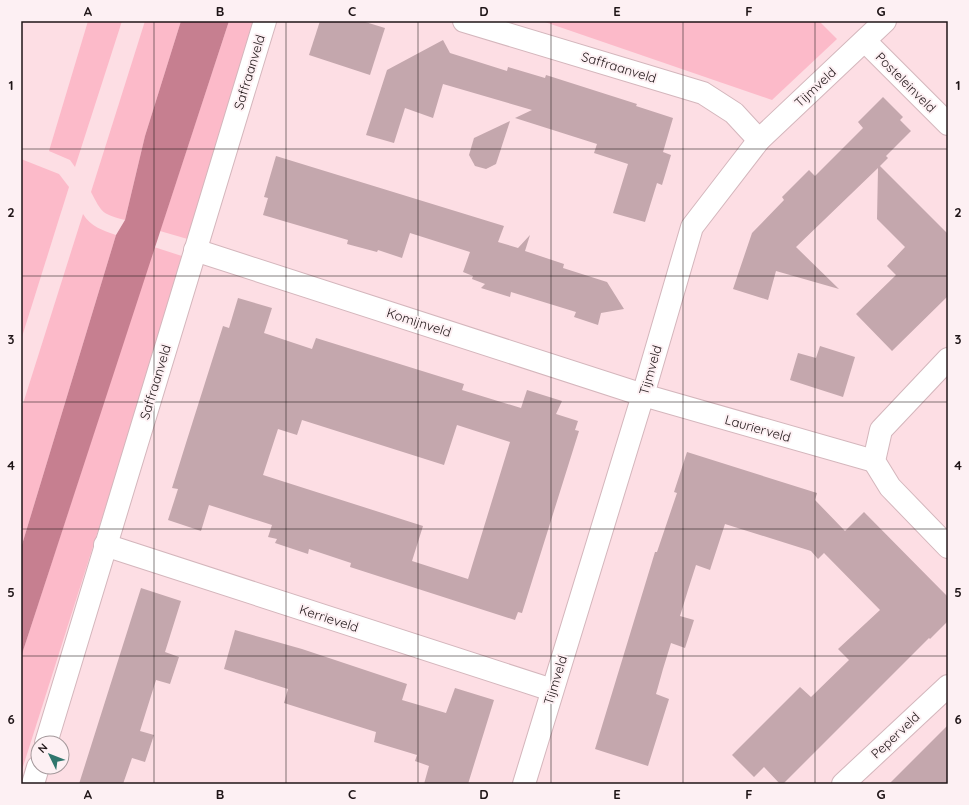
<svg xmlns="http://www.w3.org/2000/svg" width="969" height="805" viewBox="0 0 969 805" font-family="Quicksand,sans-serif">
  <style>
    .green { fill: #fcbac9 }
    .water { fill: #c67f90 }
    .building { fill: #c4a7ad; fill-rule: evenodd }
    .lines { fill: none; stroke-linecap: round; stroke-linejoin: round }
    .minor-casing { stroke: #d4b6bc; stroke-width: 24 }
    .minor { stroke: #fff; stroke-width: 22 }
    .grid { fill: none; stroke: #1f1517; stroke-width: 1; stroke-opacity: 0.55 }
    .labels { text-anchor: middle; stroke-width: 4; stroke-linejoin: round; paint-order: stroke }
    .street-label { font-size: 13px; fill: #1f1517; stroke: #fdf0f3 }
    .neatline { fill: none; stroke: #1f1517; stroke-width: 1.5 }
    .grid-label { font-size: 13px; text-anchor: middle; font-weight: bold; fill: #1f1517 }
  </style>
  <rect width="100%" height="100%" fill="#fddee4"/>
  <g class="green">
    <polygon points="88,21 122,21 75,167 70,160 49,151"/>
    <path d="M 145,21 L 181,21 L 145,136 L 125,220 C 102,214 102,213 91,192 Z"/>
    <polygon points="229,21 260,21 191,240 160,231"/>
    <polygon points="542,21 819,21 837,39 772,100"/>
    <polygon points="21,159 59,174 69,187 21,340"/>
    <path d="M 83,214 C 91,227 102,230 116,235 L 21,548 L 21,410 Z"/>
    <polygon points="154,247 185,257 21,773 21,657"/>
  </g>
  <polygon class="water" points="181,21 229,21 21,657 21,548 116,235 125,220 145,136"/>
  <g class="building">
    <polygon points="320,21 362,21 385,28 370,75 309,55"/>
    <polygon points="443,40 450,53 507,71 508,67 545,78 546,75 637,104 636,106 673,118 663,152 671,155 662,185 657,183 645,222 613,213 628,164 594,153 597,144 515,118 532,110 443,84 433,118 405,108 394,143 366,135 387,70"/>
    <polygon points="883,97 903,117 900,120 911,131 886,156 888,158 880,166 948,234 948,296 892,351 856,314 896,275 887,266 905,247 877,219 878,168 796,247 839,289 776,271 768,300 733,289 752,233 784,200 782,197 809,170 815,176 863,128 858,122"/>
    <polygon points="510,121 496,164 486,169 475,166 469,155 474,138"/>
    <polygon points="276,156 504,226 498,242 518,248 530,235 525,251 564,264 563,268 607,282 624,309 601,313 598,325 574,317 576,312 511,292 510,297 481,288 485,284 472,279 473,276 463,272 470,252 410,233 402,258 378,250 377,252 347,244 348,240 263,215 268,198 264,197"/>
    <path d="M 238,298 L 272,308 L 264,333 L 312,349 L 316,338 L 464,384 L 462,390 L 521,408 L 527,390 L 562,401 L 556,414 L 578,421 L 575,430 L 579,431 L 522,613 L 518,612 L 515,620 L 350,567 L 351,563 L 309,549 L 308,554 L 275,543 L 277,539 L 268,537 L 272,525 L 209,505 L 201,531 L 168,520 L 178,489 L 172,488 L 186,443 L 223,326 L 229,328 ZM 302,420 L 444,465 L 457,425 L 510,442 L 468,579 L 412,561 L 423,526 L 263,475 L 278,429 L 297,435 Z"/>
    <polygon points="820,346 855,357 843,397 790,380 798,353 816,358"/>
    <polygon points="687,452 817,493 815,500 845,531 864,512 948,597 948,621 930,639 929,638 783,784 780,784 764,767 754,777 732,755 800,687 811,697 849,660 838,649 880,610 824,553 818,559 811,551 725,524 710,570 696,565 688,590 680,616 694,620 685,648 671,643 663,669 656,694 669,699 648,766 595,749 655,552 657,552 677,493 674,492"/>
    <polygon points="141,588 181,601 165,652 179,657 170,684 156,680 140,731 154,735 145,762 132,758 123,784 79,784"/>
    <polygon points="235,630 302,649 407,684 402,700 446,713 455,688 494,700 468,784 424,784 429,766 415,761 417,755 374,742 376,732 284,703 288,689 224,669"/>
    <polygon points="948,725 948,784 889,784"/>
  </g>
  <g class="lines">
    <g class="minor-casing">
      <g id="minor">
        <polyline points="464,21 703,93 734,113 759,140"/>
        <polyline points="865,41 948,124"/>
        <polyline points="195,250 643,395 874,461"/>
        <polyline points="948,359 881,430 874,461 890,487 948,547"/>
        <polyline points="105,545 552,690"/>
        <polyline points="46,743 265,21"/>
        <polyline points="33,784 38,767"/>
        <polyline points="524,784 643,395 692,227 759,140 885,21"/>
        <polyline points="843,784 948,686"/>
      </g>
    </g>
    <use href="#minor" class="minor"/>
  </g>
  <path class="grid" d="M 154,21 L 154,784M 286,21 L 286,784M 418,21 L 418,784M 551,21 L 551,784M 683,21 L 683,784M 815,21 L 815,784M 21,149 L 948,149M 21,276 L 948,276M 21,402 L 948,402M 21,529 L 948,529M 21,656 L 948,656"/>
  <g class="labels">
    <g class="street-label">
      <text transform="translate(619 67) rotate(17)" y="5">Saffraanveld</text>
      <text transform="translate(249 72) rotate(-73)" y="5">Saffraanveld</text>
      <text transform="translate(906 82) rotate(45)" y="5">Posteleinveld</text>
      <text transform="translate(815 87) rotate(-43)" y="5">Tijmveld</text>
      <text transform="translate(419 322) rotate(18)" y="5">Komijnveld</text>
      <text transform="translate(650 370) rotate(-74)" y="5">Tijmveld</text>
      <text transform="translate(155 382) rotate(-73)" y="5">Saffraanveld</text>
      <text transform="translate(758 428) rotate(16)" y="5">Laurierveld</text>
      <text transform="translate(329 618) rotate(18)" y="5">Kerrieveld</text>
      <text transform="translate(555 680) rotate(-73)" y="5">Tijmveld</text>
      <text transform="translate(895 735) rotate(-43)" y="5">Peperveld</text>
    </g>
  </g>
  <rect width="969" height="805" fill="none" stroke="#fdf0f3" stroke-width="44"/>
  <g transform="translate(50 755) rotate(313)"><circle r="19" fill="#fdf0f3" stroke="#a4989b"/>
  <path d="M0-3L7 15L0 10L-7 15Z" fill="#30766d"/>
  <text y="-6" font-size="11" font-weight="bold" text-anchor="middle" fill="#1f1517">N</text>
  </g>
  <rect x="22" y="22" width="925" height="761" class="neatline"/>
  <g class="grid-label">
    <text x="88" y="16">A</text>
    <text x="220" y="16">B</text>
    <text x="352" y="16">C</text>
    <text x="484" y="16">D</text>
    <text x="617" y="16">E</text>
    <text x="749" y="16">F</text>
    <text x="881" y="16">G</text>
    <text x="11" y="90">1</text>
    <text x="958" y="90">1</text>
    <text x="11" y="217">2</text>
    <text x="958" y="217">2</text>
    <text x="11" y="344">3</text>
    <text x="958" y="344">3</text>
    <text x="11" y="470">4</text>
    <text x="958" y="470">4</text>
    <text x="11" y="597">5</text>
    <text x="958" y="597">5</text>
    <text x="11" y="724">6</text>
    <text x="958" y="724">6</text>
    <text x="88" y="799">A</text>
    <text x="220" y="799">B</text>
    <text x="352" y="799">C</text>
    <text x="484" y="799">D</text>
    <text x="617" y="799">E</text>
    <text x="749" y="799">F</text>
    <text x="881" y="799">G</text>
  </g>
</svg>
